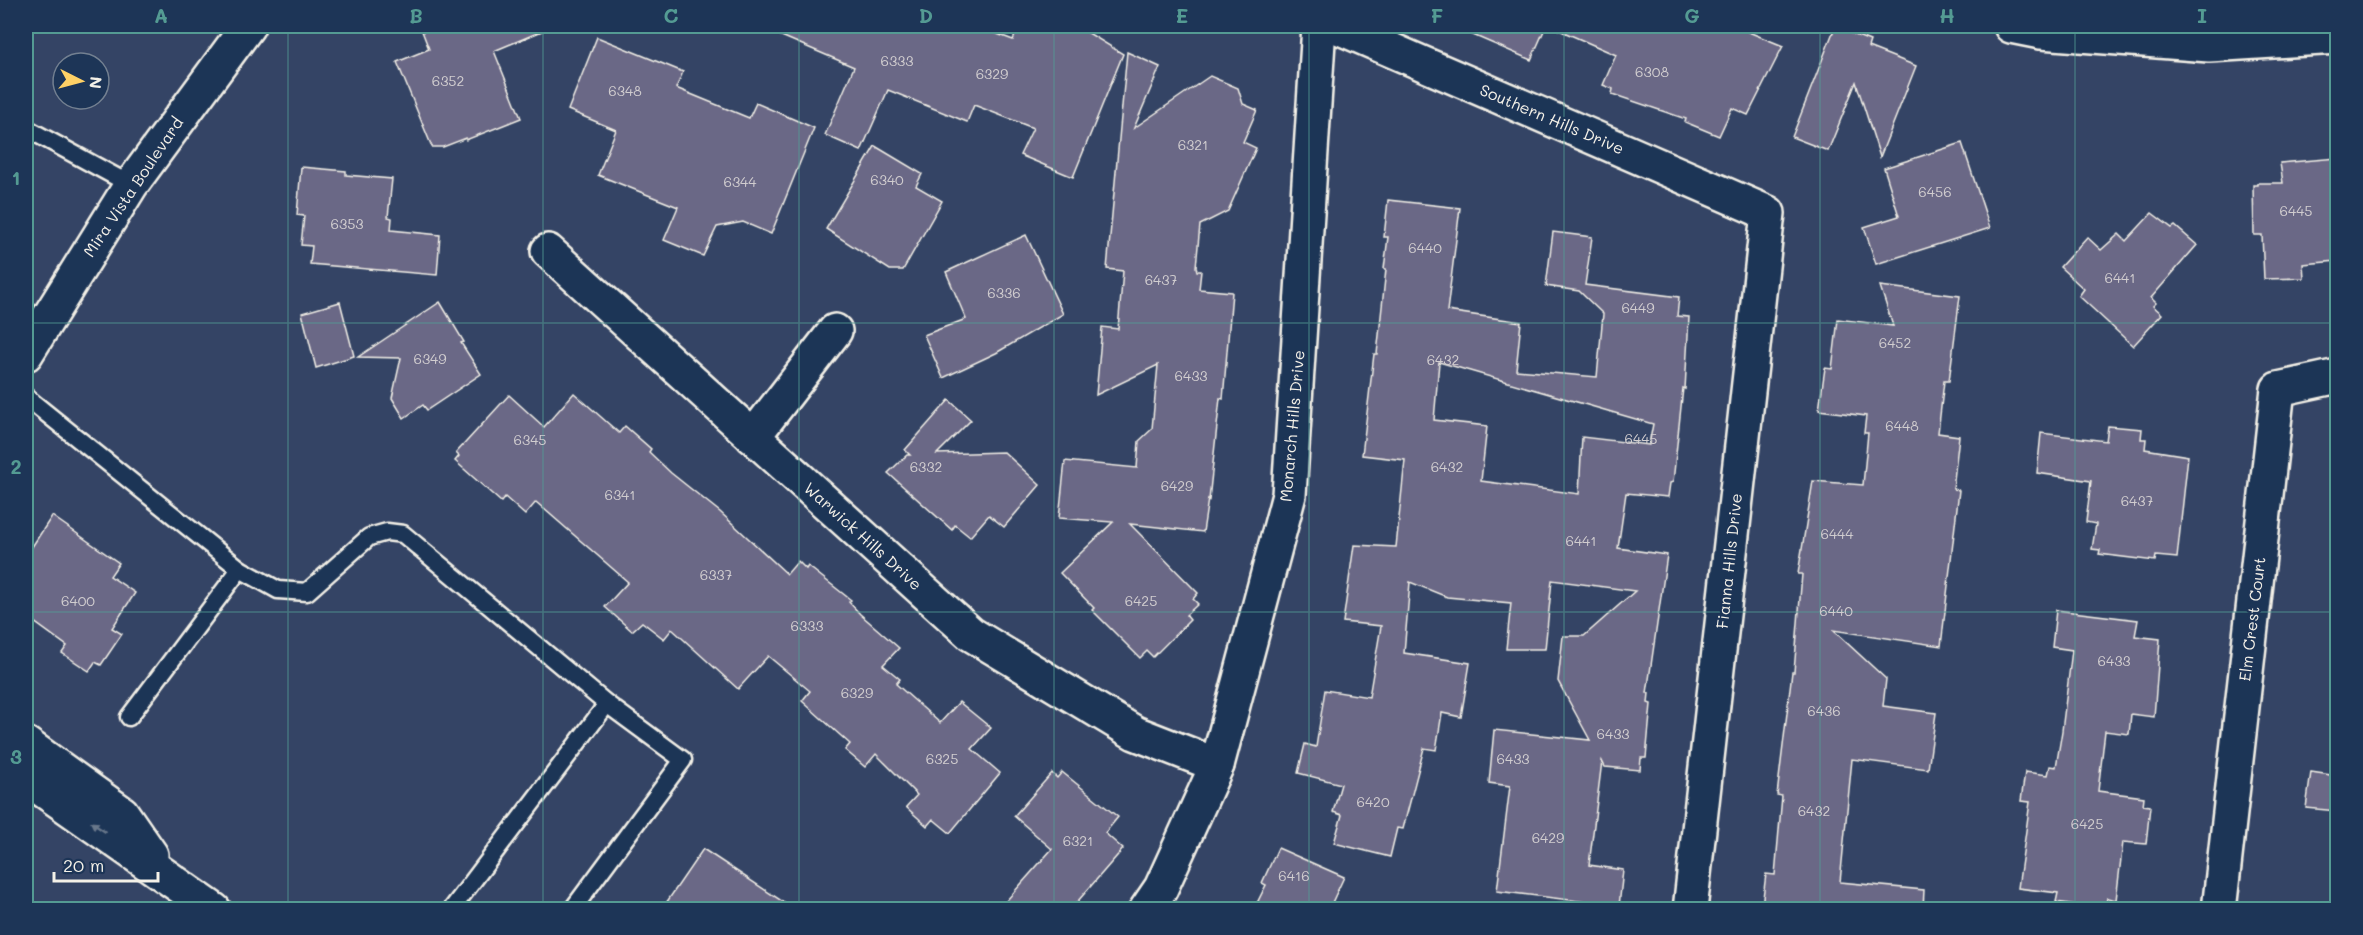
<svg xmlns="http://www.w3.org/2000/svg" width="2363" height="935" viewBox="0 0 2363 935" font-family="Mali,sans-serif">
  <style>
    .building { fill: #6b6786; stroke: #f4f1e8; stroke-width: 1.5; fill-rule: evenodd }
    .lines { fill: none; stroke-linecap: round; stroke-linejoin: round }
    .lane-casing { stroke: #f4f1e8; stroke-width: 21 }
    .street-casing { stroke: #f4f1e8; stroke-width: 38 }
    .secondary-casing { stroke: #f4f1e8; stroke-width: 38 }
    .lane { stroke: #1d3557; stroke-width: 16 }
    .street { stroke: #1d3557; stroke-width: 33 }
    .secondary { stroke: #1d3557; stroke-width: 33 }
    .oneway { fill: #68778a }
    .grid { fill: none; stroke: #549b93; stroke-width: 1.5; stroke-opacity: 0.55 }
    .labels { text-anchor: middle; stroke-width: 4.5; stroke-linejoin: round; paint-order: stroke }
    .number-label { font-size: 14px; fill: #d2ced0 }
    .street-label { font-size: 16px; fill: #f4f1e8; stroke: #1d3557 }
    .neatline { fill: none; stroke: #549b93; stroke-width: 2 }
    .grid-label { font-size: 20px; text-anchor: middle; font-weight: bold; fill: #549b93 }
  </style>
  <rect width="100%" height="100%" fill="#344465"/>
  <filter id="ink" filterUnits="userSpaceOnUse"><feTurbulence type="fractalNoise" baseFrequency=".0167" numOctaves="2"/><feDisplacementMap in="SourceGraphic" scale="12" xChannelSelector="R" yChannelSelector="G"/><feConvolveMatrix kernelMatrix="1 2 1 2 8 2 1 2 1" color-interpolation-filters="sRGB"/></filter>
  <g filter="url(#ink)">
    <g class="building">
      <polygon points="437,26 554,26 494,51 521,118 466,140 466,138 443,147 432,147 397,62 429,49 422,31"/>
      <polygon points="758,26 976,26 1013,40 1019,26 1077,26 1123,54 1073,177 1020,155 1033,128 974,105 967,122 888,90 861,151 825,135 854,67"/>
      <polygon points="1452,26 1546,26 1531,60"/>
      <polygon points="1550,26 1734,26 1783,46 1748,115 1732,108 1719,136 1685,122 1686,119 1612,94 1613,89 1603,85 1616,55"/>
      <polygon points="1835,27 1870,41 1868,47 1916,66 1880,157 1856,82 1828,151 1792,137"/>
      <polygon points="597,37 683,72 676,88 749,118 756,103 814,128 771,234 743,222 717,227 703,256 664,240 678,207 598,175 616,130 568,110"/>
      <polygon points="1127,52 1160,67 1134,128 1210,76 1238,88 1243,104 1257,110 1243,142 1256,148 1228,211 1200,225 1196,267 1197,271 1201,271 1199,289 1232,292 1223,399 1220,398 1209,500 1208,499 1203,532 1130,524 1198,593 1193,599 1198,604 1186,615 1190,620 1153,657 1147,651 1140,658 1092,610 1094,608 1060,573 1113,522 1059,518 1065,461 1137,468 1139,441 1152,429 1158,365 1096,395 1102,327 1118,329 1123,271 1107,269"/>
      <polygon points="1962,143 1990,228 1876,264 1864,227 1899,216 1884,168"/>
      <polygon points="875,146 922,174 916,186 942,201 903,270 890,270 826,229"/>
      <polygon points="2337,158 2337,261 2303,264 2304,278 2264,279 2262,235 2254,235 2253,185 2257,185 2257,183 2283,183 2280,163"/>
      <polygon points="301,167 346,171 346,175 392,179 388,217 392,218 391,230 440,235 437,275 310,264 312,246 301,245 304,216 297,215"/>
      <path d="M 1388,200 L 1460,208 L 1447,311 L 1521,322 L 1516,370 L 1597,377 L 1603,314 L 1579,291 L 1546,286 L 1553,232 L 1592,237 L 1585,285 L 1679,297 L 1677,316 L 1689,317 L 1685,389 L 1683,388 L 1673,482 L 1670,483 L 1668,497 L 1626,493 L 1618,548 L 1667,555 L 1647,693 L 1649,693 L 1648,703 L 1651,704 L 1646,758 L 1641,758 L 1640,770 L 1605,767 L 1602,761 L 1589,865 L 1623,870 L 1619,906 L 1497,891 L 1510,786 L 1489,783 L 1494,730 L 1590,740 L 1558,681 L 1563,636 L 1584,636 L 1635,591 L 1552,580 L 1545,649 L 1506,649 L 1511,603 L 1447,597 L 1410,582 L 1404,653 L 1470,663 L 1461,717 L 1442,713 L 1436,750 L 1424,748 L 1403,829 L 1397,828 L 1390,857 L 1334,843 L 1342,815 L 1333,812 L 1341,784 L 1298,773 L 1305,744 L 1316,747 L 1325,690 L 1369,697 L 1381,626 L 1343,622 L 1354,545 L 1396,547 L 1405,460 L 1362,455 L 1374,354 L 1377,354 L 1386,269 L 1384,269 L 1388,237 L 1384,237 ZM 1439,362 L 1653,424 L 1649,445 L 1582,437 L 1579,494 L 1481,481 L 1487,426 L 1434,420 Z"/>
      <polygon points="2152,213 2172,228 2175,226 2197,245 2151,298 2156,303 2153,306 2162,314 2133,346 2079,296 2084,289 2060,267 2087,237 2101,250 2119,234 2126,241"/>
      <polygon points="1026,235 1063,314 996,353 943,378 924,335 966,319 946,272"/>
      <polygon points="1880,286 1960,296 1949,381 1944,381 1938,433 1959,436 1953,489 1959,490 1941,646 1833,630 1886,679 1883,706 1936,713 1928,769 1852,759 1840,882 1924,890 1923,909 1768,909 1769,907 1762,906 1766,874 1775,875 1782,796 1777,795 1792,672 1794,672 1802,574 1798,574 1813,481 1863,485 1868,433 1864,433 1866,416 1819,410 1825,368 1832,369 1838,319 1893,326"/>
      <polygon points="340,302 354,356 316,368 302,313"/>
      <polygon points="440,302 464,342 461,343 481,374 427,410 423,405 404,418 392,398 401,358 358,357"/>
      <polygon points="574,393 619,433 625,426 651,449 649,452 671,473 720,512 787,574 798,561 806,569 808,566 851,600 849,602 860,614 899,648 883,665 900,679 896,684 940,723 959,702 991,728 972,749 1000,773 950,833 933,819 927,826 906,807 917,795 876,754 865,767 845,750 850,744 802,701 810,691 768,656 738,689 672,629 664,639 642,622 632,631 605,607 628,582 536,502 525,515 505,497 501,502 455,461 459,456 456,453 509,395 544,427"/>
      <polygon points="949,400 971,420 937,454 1004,452 1040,485 1004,527 989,515 970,537 955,525 952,530 888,473 907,455 910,455 905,450"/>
      <polygon points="2108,426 2142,429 2141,439 2146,439 2145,449 2188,456 2177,558 2156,556 2155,561 2099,554 2100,550 2092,549 2096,524 2086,522 2091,481 2037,473 2041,433 2106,441"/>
      <polygon points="52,516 119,563 110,576 135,593 112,628 122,634 101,665 95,662 89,671 62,653 67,646 26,616 26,556"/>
      <polygon points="2056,610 2138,620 2135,636 2160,639 2154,717 2131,714 2129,734 2105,731 2098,791 2144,797 2143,805 2150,806 2146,844 2123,842 2116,900 2107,898 2105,909 2056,902 2058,893 2018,888 2030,802 2021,801 2025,772 2048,775 2050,766 2056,767 2062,731 2072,650 2052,647"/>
      <polygon points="1062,772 1118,817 1105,833 1123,849 1071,909 999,909 1052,849 1014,816 1052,773 1057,778"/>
      <polygon points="2311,772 2337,776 2337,811 2306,808"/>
      <polygon points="1278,848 1344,877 1329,909 1254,909 1266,885 1262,883"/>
      <polygon points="703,849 794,909 662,909"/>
    </g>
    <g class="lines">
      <g class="lane-casing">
        <g id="lane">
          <polyline points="26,128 131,185"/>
          <polyline points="26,397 240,569 129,717"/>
          <polyline points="240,569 278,590 307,592 369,537 387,532 403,534 607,704 451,910"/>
          <polyline points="572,910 683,760 607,704"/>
        </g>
      </g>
      <g class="street-casing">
        <g id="street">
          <polyline points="1336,26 1768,213 1690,910"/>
          <polyline points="2011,26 2041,32 2209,45 2338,37"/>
          <polyline points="548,251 971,634 1135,733 1217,765"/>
          <polyline points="753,437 835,331"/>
          <polyline points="1146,910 1161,888 1217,765 1289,495 1319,26"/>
          <polyline points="2219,910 2278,389 2338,376"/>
        </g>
      </g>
      <g class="secondary-casing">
        <g id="secondary">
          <polyline points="26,354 131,185 248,26"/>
          <polyline points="26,744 122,813 151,855"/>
          <polyline points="26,778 214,910"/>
        </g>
      </g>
      <use href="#lane" class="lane"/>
      <use href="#street" class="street"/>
      <use href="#secondary" class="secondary"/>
    </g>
    <defs><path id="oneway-solid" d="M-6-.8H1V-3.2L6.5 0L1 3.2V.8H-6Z" transform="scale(1.5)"/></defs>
    <use class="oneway" href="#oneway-solid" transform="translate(98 827) rotate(-146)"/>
  </g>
  <path class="grid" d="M 288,26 L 288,910M 543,26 L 543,910M 799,26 L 799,910M 1054,26 L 1054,910M 1309,26 L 1309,910M 1564,26 L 1564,910M 1820,26 L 1820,910M 2075,26 L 2075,910M 26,323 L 2338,323M 26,612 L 2338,612"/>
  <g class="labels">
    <g class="number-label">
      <text x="897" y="66">6333</text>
      <text x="1652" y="77">6308</text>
      <text x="992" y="79">6329</text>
      <text x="448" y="86">6352</text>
      <text x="625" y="96">6348</text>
      <text x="1193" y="150">6321</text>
      <text x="887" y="185">6340</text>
      <text x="740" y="187">6344</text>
      <text x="1935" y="197">6456</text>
      <text x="2296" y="216">6445</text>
      <text x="347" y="229">6353</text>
      <text x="1425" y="253">6440</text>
      <text x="2120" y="283">6441</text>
      <text x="1161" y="285">6437</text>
      <text x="1004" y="298">6336</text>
      <text x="1638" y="313">6449</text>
      <text x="1895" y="348">6452</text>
      <text x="430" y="364">6349</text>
      <text x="1443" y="365">6432</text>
      <text x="1191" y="381">6433</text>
      <text x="1902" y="431">6448</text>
      <text x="1641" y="444">6445</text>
      <text x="530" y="445">6345</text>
      <text x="926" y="472">6332</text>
      <text x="1447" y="472">6432</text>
      <text x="1177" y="491">6429</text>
      <text x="620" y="500">6341</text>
      <text x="2137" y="506">6437</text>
      <text x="1837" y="539">6444</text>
      <text x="1581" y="546">6441</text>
      <text x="716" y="580">6337</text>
      <text x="78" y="606">6400</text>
      <text x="1141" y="606">6425</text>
      <text x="1836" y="616">6440</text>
      <text x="807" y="631">6333</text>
      <text x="2114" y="666">6433</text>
      <text x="857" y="698">6329</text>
      <text x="1824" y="716">6436</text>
      <text x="1613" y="739">6433</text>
      <text x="942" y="764">6325</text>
      <text x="1513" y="764">6433</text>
      <text x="1373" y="807">6420</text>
      <text x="1814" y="816">6432</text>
      <text x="2087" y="829">6425</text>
      <text x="1548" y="843">6429</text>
      <text x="1078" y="846">6321</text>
      <text x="1294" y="881">6416</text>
    </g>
    <g class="street-label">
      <text transform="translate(1552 119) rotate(23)" y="6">Southern Hills Drive</text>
      <text transform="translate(133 187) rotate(-56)" y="6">Mira Vista Boulevard</text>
      <text transform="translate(1292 426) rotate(-85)" y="6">Monarch Hills Drive</text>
      <text transform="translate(863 536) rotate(42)" y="6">Warwick Hills Drive</text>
      <text transform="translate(1729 561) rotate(-84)" y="6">Fianna Hills Drive</text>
      <text transform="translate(2252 619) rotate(-83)" y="6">Elm Crest Court</text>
    </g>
  </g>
  <rect width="2363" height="935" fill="none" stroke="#1d3557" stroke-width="66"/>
  <g transform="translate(81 81) rotate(96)"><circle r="28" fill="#1d3557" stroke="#738091" stroke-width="1.5"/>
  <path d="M0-4.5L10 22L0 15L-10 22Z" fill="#ffd166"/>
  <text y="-9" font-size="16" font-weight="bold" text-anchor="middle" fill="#f4f1e8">N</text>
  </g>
  <path d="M54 872v9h104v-9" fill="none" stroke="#f4f1e8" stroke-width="3"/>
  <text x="63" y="872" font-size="18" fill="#f4f1e8" stroke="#1d3557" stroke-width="4.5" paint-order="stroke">20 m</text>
  <rect x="33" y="33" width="2297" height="869" class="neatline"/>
  <g class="grid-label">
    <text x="161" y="23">A</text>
    <text x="416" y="23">B</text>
    <text x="671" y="23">C</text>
    <text x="926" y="23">D</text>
    <text x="1182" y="23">E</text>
    <text x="1437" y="23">F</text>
    <text x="1692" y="23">G</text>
    <text x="1947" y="23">H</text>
    <text x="2202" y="23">I</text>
    <text x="16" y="185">1</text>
    <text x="16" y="474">2</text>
    <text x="16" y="764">3</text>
  </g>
</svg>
